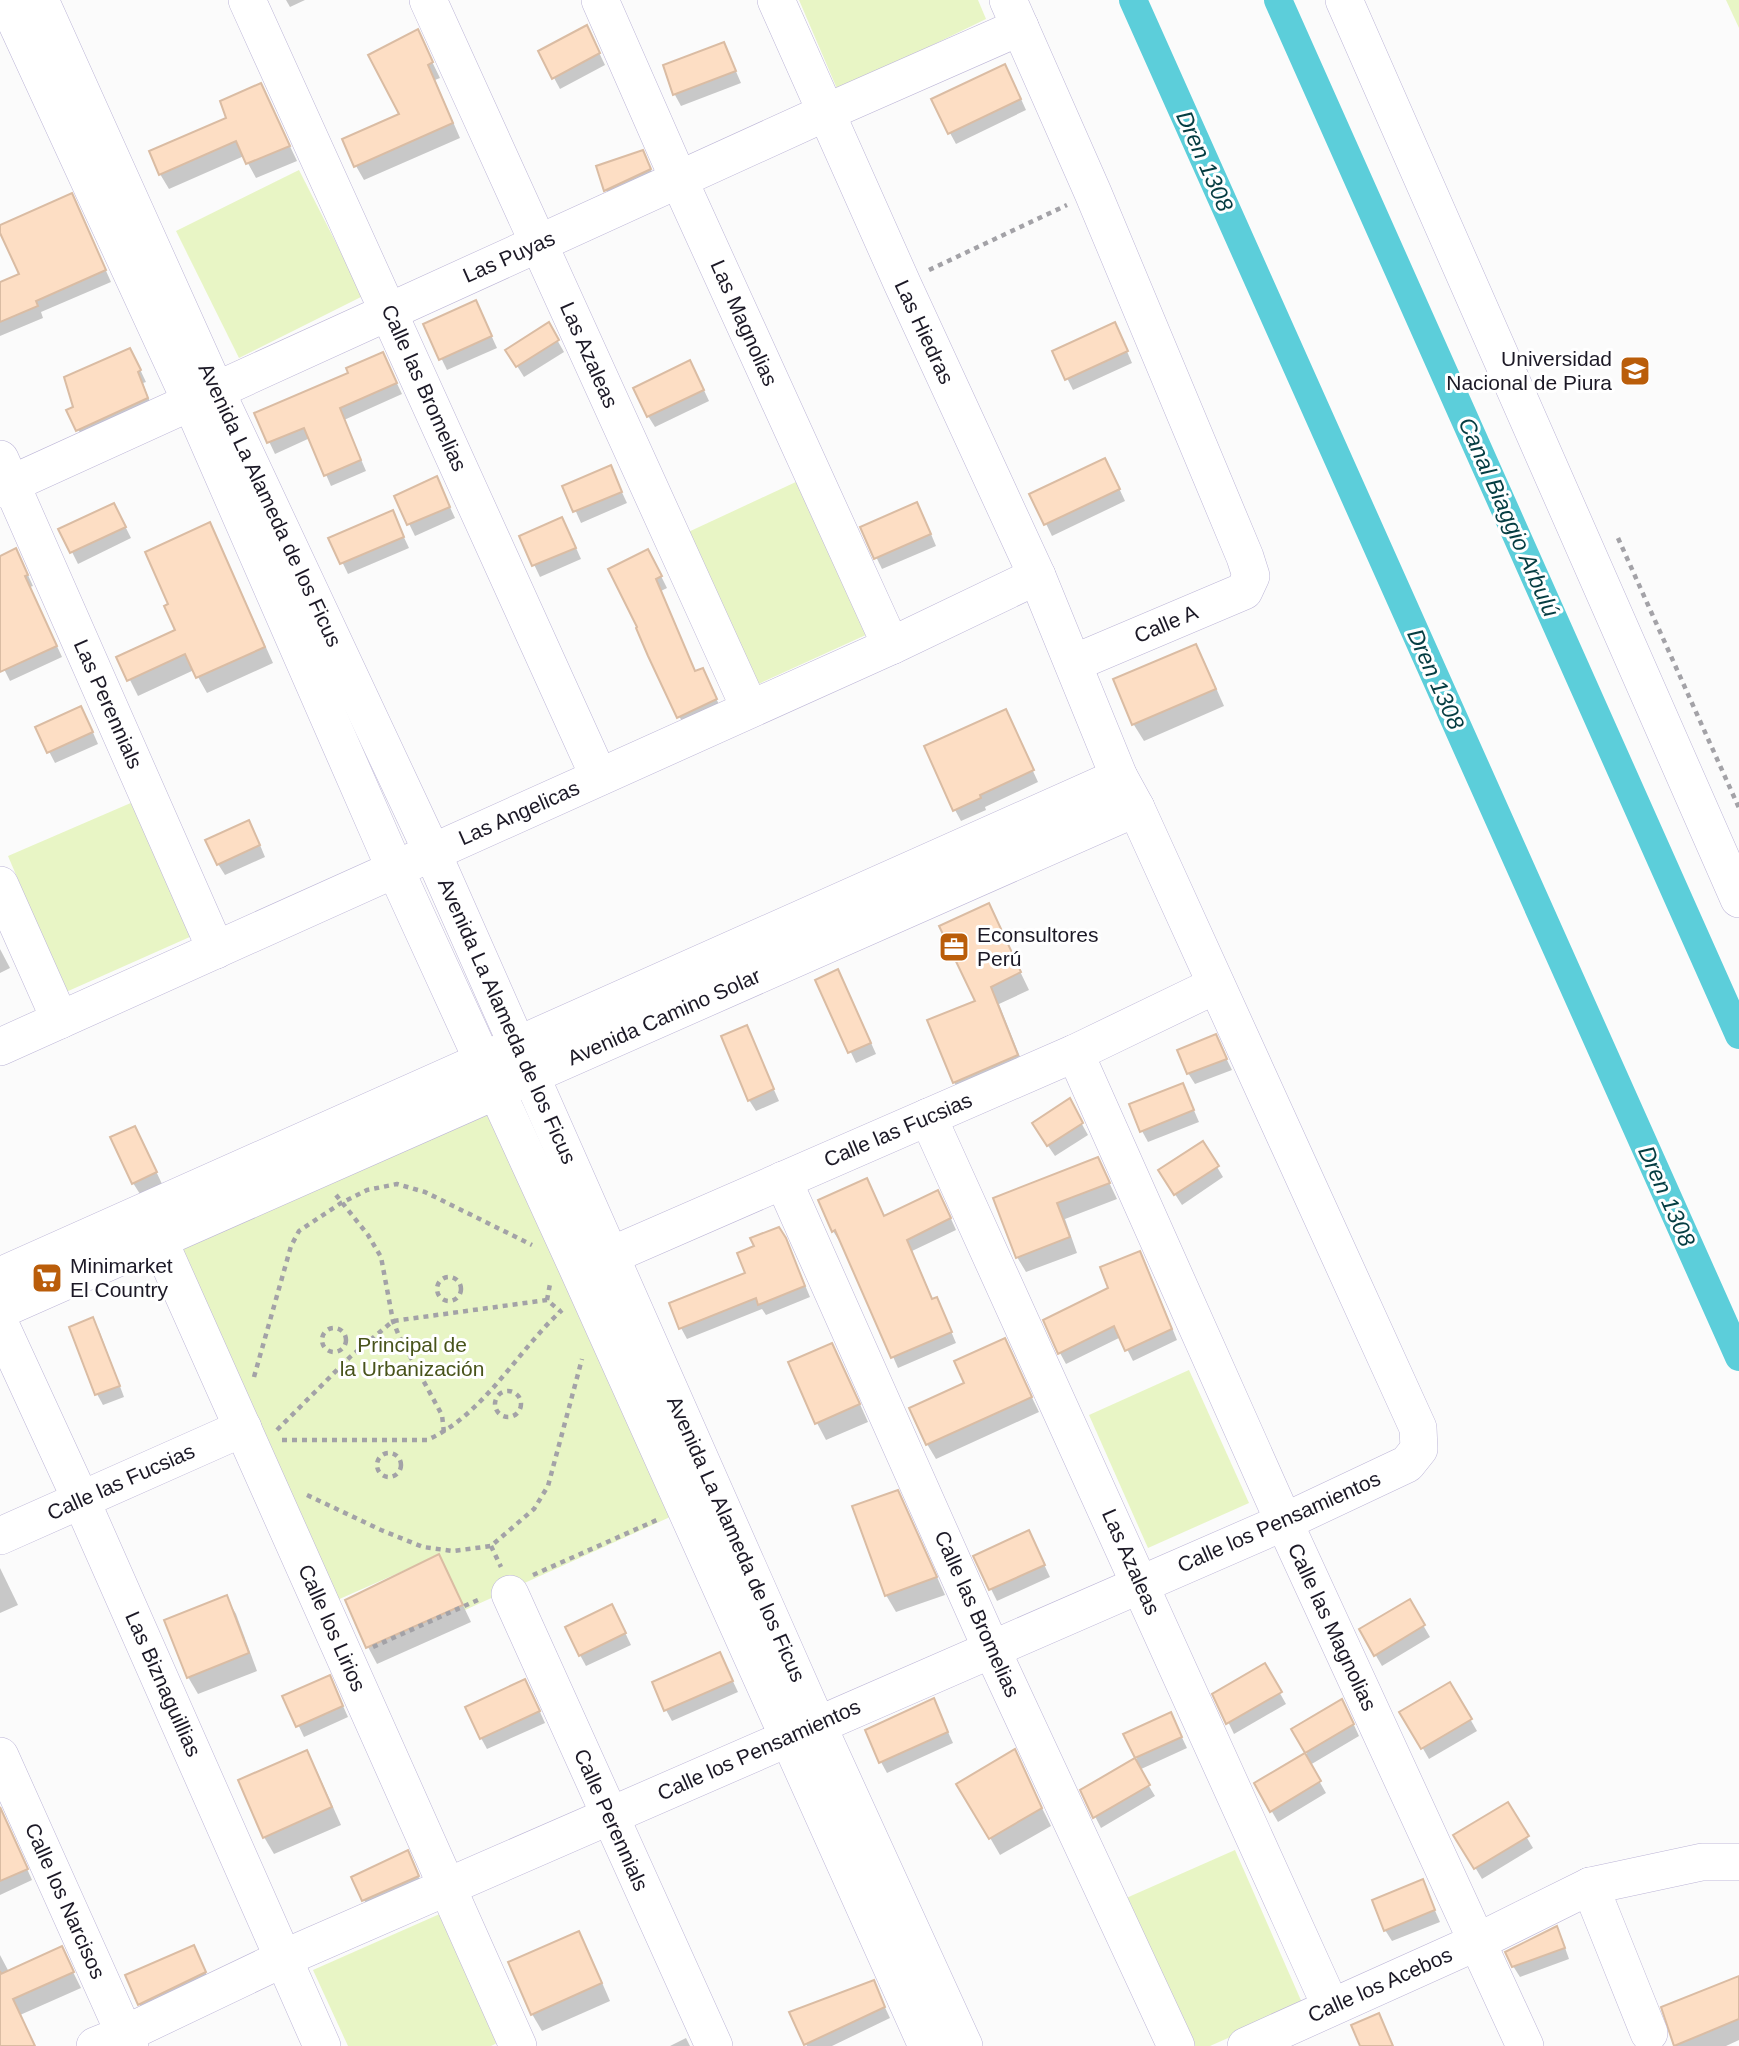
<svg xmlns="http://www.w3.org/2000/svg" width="1739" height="2046" viewBox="0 0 1739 2046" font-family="Helvetica,sans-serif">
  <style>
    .green { fill: #e8f5c5 }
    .shadow { fill: #0003 }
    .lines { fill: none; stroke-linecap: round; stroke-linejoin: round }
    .canal { stroke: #5cceda; stroke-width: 28 }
    .building { fill: #fddec4; stroke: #dabca3; stroke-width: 2 }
    .minor-casing { stroke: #bcb5d7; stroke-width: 38 }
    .path { stroke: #a3a2a7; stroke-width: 4.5; stroke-dasharray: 5 5; stroke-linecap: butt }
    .minor { stroke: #fff; stroke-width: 37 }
    .labels { text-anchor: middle; stroke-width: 6; stroke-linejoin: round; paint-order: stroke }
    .street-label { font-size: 21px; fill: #1c1926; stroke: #fff }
    .poi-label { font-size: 21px; fill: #1c1926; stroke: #fff; text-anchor: start }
    .park-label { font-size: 21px; fill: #48531b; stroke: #fff }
    .water-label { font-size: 23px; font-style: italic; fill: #053d42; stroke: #fff }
  </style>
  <rect width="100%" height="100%" fill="#fbfbfb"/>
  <g class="green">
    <polygon points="799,0 978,0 986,19 838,91"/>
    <polygon points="1726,0 1739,0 1739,28"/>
    <polygon points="299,170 363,296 239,358 176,231"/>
    <polygon points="798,481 868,634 754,686 684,534"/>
    <polygon points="133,802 192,936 66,992 8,856"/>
    <polygon points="491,1110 670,1517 465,1610 439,1555 335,1601 176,1250"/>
    <polygon points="1189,1370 1249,1503 1148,1548 1089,1415"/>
    <polygon points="1235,1850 1303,2005 1210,2046 1192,2046 1124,1899"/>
    <polygon points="442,1913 497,2043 491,2046 348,2046 313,1970"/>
  </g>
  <g class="shadow">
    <polygon points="286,0 305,0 290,7"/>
    <polygon points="417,31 440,78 435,80 460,138 364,180 356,166 401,115"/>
    <polygon points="592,38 605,65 560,89 540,52"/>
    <polygon points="724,44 741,83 681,106 675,95 665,66"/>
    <polygon points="1011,77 1026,110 956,144 950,133"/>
    <polygon points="261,85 297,161 256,178 244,156 169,189 160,174 229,118"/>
    <polygon points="648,163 656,181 612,201 606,190"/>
    <polygon points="77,206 111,282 41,312 43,318 0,336 0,284 21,275 0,227"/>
    <polygon points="481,313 497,348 447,370 425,325"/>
    <polygon points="548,324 564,352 524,377 514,361"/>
    <polygon points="1120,335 1132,363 1073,390 1054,352"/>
    <polygon points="383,354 402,394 344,420 366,471 331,486 310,438 275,454 256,414 350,374"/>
    <polygon points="136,361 146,382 143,383 153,410 84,441 69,411 75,408"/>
    <polygon points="696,373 709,401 655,427 648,416"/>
    <polygon points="610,467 627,503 581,523 565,487"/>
    <polygon points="1111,471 1125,501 1052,536 1032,495"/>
    <polygon points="442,490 455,518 415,536 396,497"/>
    <polygon points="392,512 409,548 348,574 331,539"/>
    <polygon points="923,515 936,546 882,569 862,528"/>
    <polygon points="120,516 131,538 78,564 61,530"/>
    <polygon points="209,524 218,540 273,663 207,693 194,670 138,696 119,658 177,631"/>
    <polygon points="568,530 581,559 540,577 521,537"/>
    <polygon points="0,558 22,562 33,586 30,587 62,657 10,681 0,661"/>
    <polygon points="654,562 667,588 661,591 696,673 708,681 722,711 685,728 650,656"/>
    <polygon points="1196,646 1205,663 1224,706 1144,741 1134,725 1115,680"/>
    <polygon points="87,719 98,744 55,763 37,728"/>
    <polygon points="1011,723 1038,782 985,807 986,810 961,821 955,810"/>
    <polygon points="255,833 265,857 225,875 218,864"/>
    <polygon points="988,905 1029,990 999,1004 1026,1072 964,1099 954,1082 977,1002"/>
    <polygon points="0,949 10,968 0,973"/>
    <polygon points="817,981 844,982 876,1054 856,1063"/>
    <polygon points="746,1027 779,1101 756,1111 749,1100"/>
    <polygon points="1221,1048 1232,1070 1195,1084 1188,1073"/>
    <polygon points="1183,1085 1199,1122 1148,1142 1142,1131"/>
    <polygon points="1069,1101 1088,1135 1055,1156 1040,1134"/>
    <polygon points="141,1139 162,1184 140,1194 133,1183"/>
    <polygon points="1098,1159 1117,1199 1065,1219 1077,1253 1026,1272 1017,1257 996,1199"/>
    <polygon points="1217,1167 1223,1177 1182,1205 1167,1182"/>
    <polygon points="820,1201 885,1218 944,1203 956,1230 912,1251 933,1300 942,1310 956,1343 898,1368 842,1241 840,1242 833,1231"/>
    <polygon points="779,1229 791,1251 810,1297 766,1315 762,1309 687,1339 681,1328 747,1273 756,1247"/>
    <polygon points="1139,1253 1146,1264 1177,1340 1133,1361 1121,1337 1066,1364 1060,1353"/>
    <polygon points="93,1319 99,1330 124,1397 103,1405 97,1394"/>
    <polygon points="1004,1340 1039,1412 936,1459 927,1444 966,1384"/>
    <polygon points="832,1345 841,1362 868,1422 826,1440 817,1423"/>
    <polygon points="897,1492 907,1509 945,1595 896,1612 886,1595"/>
    <polygon points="1034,1543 1050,1577 997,1601 975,1557"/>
    <polygon points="0,1568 18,1605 0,1613"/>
    <polygon points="448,1574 471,1622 377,1664 368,1647"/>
    <polygon points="226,1597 236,1614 257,1671 198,1694 188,1677"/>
    <polygon points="1409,1601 1430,1637 1382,1666 1361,1630"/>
    <polygon points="618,1618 631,1645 586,1666 580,1655"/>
    <polygon points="720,1654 738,1692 672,1721 666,1710"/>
    <polygon points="1264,1665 1286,1704 1234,1734 1215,1695"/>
    <polygon points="1450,1684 1477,1731 1429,1759 1402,1712"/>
    <polygon points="335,1688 348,1717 304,1737 285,1697"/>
    <polygon points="531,1692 545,1723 487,1749 481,1738"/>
    <polygon points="939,1712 953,1743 887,1773 881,1762"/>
    <polygon points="1348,1712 1359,1736 1310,1765 1326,1793 1278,1822 1256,1784 1307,1754 1293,1730"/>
    <polygon points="1176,1725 1187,1748 1139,1770 1155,1796 1101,1828 1082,1791 1137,1759 1126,1735"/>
    <polygon points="306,1752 316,1769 341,1825 274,1854 264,1837"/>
    <polygon points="1014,1752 1051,1826 1000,1855 959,1784"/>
    <polygon points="1507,1804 1533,1848 1482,1879 1456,1835"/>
    <polygon points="0,1808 32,1880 0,1895"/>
    <polygon points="413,1864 424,1888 370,1911 364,1900"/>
    <polygon points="1422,1881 1440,1922 1392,1941 1385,1930"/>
    <polygon points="1556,1928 1562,1939 1569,1959 1520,1977 1513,1966"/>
    <polygon points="578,1933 588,1950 610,2001 542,2031 532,2014"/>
    <polygon points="61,1948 81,1988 20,2015 35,2046 0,2046 0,1955 9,1972"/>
    <polygon points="199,1958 211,1984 146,2015 139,2004"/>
    <polygon points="1739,1978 1739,2040 1726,2046 1676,2046 1664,2008"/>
    <polygon points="873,1982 890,2018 832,2046 807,2046 792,2013"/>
    <polygon points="686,2038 690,2046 670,2046"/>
  </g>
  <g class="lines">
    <g class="canal">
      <polyline points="1133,0 1739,1357"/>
      <polyline points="1278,0 1739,1035"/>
    </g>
  </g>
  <g class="building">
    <polygon points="587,25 600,53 552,79 538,51"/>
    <polygon points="418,29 433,62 428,65 453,123 354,167 342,139 399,114 368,55"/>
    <polygon points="724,42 736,71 673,95 663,65"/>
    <polygon points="1005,64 1021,99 948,134 931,99"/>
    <polygon points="261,83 290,146 246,164 236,141 159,175 149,151 226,118 220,101"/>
    <polygon points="643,150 651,169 604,191 596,166"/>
    <polygon points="72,193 106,270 36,301 38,306 0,322 0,282 19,274 0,233 0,225"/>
    <polygon points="476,300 492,336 439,360 423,324"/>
    <polygon points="549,322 559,340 516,367 505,350"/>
    <polygon points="1115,322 1128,351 1065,380 1052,351"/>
    <polygon points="130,348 141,370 138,372 148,398 76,431 66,410 73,407 64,377"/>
    <polygon points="383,352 397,383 340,408 361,460 324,476 304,428 267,443 254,413 348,373 346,368"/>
    <polygon points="690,360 704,390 647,417 633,388"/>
    <polygon points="1105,458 1120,489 1044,525 1029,494"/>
    <polygon points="611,465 622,492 573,512 562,486"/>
    <polygon points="437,476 450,507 407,525 394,496"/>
    <polygon points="917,502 931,534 874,559 860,527"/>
    <polygon points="114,503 126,527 70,553 58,529"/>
    <polygon points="393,510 404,537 340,564 328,538"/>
    <polygon points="562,517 576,548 532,566 519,536"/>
    <polygon points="210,522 265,647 196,678 185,654 127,681 116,657 175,630 164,606 168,604 145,552"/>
    <polygon points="16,548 28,575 25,576 57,646 0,672 0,556"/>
    <polygon points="648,549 662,576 656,579 695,671 703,668 717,699 677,718 648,656 636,628 637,627 608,569"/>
    <polygon points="1196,644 1216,689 1132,725 1113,679"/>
    <polygon points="81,706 93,732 47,753 35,727"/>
    <polygon points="1006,709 1034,770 980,795 981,798 953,811 924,746"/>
    <polygon points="249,820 260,845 217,865 205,840"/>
    <polygon points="989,903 1021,972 991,987 1018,1055 953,1083 927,1020 975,1001 939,926"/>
    <polygon points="838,969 871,1043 848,1053 815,980"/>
    <polygon points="747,1025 774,1089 748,1101 721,1036"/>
    <polygon points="1216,1034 1227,1059 1187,1074 1177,1050"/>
    <polygon points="1183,1083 1194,1110 1140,1132 1129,1104"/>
    <polygon points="1070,1098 1083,1123 1047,1146 1032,1123"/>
    <polygon points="135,1126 157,1172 132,1184 110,1137"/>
    <polygon points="1203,1141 1219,1166 1174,1195 1158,1170"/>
    <polygon points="1098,1157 1110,1183 1057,1203 1070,1237 1016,1258 993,1198"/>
    <polygon points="867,1178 884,1216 938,1190 951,1218 907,1240 932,1299 937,1297 952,1332 891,1358 835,1230 832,1232 818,1200"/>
    <polygon points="779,1227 786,1238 805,1286 758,1305 756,1298 679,1329 669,1303 745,1273 737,1253 754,1246 750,1238"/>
    <polygon points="1140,1251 1172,1329 1125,1351 1114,1326 1058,1354 1043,1320 1108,1288 1100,1267"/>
    <polygon points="93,1317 120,1386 95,1395 69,1327"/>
    <polygon points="1005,1338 1032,1397 926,1445 909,1408 964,1383 954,1361"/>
    <polygon points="832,1343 860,1404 815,1424 788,1362"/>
    <polygon points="898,1490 937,1577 885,1596 852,1506"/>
    <polygon points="1029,1530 1045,1565 989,1590 973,1556"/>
    <polygon points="439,1554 463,1605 366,1648 345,1600"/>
    <polygon points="227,1595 249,1653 187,1678 164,1620"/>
    <polygon points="1410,1599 1425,1625 1374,1656 1359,1629"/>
    <polygon points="612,1604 626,1633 579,1656 565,1627"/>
    <polygon points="720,1652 733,1681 664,1711 652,1682"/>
    <polygon points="1265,1663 1282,1692 1226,1724 1212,1694"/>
    <polygon points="330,1675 343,1706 296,1727 282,1696"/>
    <polygon points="525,1679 540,1711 480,1739 465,1707"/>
    <polygon points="1450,1682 1472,1719 1421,1749 1399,1712"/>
    <polygon points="934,1698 948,1732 879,1763 865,1730"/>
    <polygon points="1342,1699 1354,1724 1305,1753 1291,1729"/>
    <polygon points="1171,1712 1182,1737 1135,1758 1123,1734"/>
    <polygon points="1015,1749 1042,1808 989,1839 956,1784"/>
    <polygon points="307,1750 332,1807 263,1838 238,1780"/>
    <polygon points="1305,1753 1321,1781 1270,1812 1254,1783"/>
    <polygon points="1135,1758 1150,1785 1093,1818 1080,1790"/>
    <polygon points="1508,1802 1529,1836 1474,1869 1453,1835"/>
    <polygon points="0,1807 28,1869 0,1881"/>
    <polygon points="408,1850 419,1876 362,1901 351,1877"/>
    <polygon points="1423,1879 1435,1910 1384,1931 1372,1900"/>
    <polygon points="1557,1926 1565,1948 1512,1967 1505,1952"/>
    <polygon points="579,1931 602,1983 531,2015 508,1962"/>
    <polygon points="194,1945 206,1972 138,2005 125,1975"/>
    <polygon points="62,1946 74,1972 13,1999 35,2046 0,2046 0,1971 1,1974"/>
    <polygon points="1739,1976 1739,2019 1674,2046 1661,2007"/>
    <polygon points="874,1980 885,2007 804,2045 789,2012"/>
    <polygon points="1379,2013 1393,2046 1360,2046 1351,2025"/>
  </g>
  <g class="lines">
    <g class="minor-casing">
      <g id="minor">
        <polyline points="6,0 191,402 395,869 578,1269 927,2046"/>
        <polyline points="40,0 216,391 432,852 817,1724 964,2046"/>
        <polyline points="247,0 599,777"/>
        <polyline points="428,0 750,709"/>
        <polyline points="600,0 679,180 891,646"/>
        <polyline points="1008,0 1093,193 1245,557 1251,576 1244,591 1074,663"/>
        <polyline points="1344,0 1739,899"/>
        <polyline points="0,459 216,950"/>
        <polyline points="0,489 827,112 1020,27"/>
        <polyline points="0,885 60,1020"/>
        <polyline points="0,1047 891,646 1037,576"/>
        <polyline points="1075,1053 1284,1522 1525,2046"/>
        <polyline points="928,1117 1331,2007"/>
        <polyline points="783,1180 991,1648 1176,2046"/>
        <polyline points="149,1218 518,2046"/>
        <polyline points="589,1265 1075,1053 1216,985"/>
        <polyline points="0,1276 1119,777"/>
        <polyline points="0,1310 1136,808"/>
        <polyline points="0,1324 81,1500 322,2046"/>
        <polyline points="0,1536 243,1428"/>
        <polyline points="510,1594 714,2046"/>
        <polyline points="0,1756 130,2046"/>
        <polyline points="1590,1886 1649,2033"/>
        <polyline points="95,2046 125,2034 284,1958 1284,1522 1407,1464 1419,1449 1418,1428 1136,808 1119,777 1037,576 902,283 776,0"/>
        <polyline points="1246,2046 1477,1942 1590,1886 1702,1862 1739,1862"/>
      </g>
    </g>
    <g class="path">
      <polyline points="929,270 1067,205"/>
      <polyline points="1618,538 1739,808"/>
      <polyline points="336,1195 368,1235 381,1257 393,1321 399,1336 442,1415 444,1433"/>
      <circle cx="449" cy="1289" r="12"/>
      <polyline points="547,1300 550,1284"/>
      <circle cx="334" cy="1340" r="12"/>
      <polyline points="254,1377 291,1246 299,1231 341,1203 367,1190 397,1184 425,1192 532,1245"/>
      <circle cx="508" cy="1404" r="13"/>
      <polyline points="277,1430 350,1357 393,1321 547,1300 560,1311"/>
      <path d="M 282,1440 L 427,1440 C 484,1415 517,1351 562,1310"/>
      <circle cx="389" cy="1465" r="12"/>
      <polyline points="307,1495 381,1530 423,1547 453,1551 491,1546 534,1509 548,1486 582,1359"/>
      <polyline points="491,1546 501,1567"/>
      <polyline points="533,1575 659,1519"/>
      <polyline points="373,1647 480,1599"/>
    </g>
    <use href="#minor" class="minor"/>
  </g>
  <defs>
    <g id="university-square" transform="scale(1.575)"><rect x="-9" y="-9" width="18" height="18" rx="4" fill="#ba5d0a" stroke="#fff"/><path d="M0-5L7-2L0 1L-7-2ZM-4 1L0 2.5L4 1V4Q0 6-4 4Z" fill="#fff"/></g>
    <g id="office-square" transform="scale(1.575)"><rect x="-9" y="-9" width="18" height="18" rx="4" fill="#ba5d0a" stroke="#fff"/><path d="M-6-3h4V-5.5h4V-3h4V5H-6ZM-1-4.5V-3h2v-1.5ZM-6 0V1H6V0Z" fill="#fff"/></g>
    <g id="supermarket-square" transform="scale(1.575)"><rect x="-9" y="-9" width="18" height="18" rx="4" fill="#ba5d0a" stroke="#fff"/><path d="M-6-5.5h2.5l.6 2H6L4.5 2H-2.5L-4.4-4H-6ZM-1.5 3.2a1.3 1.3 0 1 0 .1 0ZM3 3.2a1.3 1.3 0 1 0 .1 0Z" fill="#fff"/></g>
  </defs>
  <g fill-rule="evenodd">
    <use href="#university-square" x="1635" y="371"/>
    <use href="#office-square" x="954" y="947"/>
    <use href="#supermarket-square" x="47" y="1278"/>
  </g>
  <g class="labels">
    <g class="street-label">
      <text transform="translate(509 257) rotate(-24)" y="7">Las Puyas</text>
      <text transform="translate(744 323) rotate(66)" y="7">Las Magnolias</text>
      <text transform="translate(924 332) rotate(65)" y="7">Las Hiedras</text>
      <text transform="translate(589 355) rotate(66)" y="7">Las Azaleas</text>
      <text transform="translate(424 388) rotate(66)" y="7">Calle las Bromelias</text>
      <text transform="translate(270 505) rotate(65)" y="7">Avenida La Alameda de los Ficus</text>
      <text transform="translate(1166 624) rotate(-23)" y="7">Calle A</text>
      <text transform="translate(108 704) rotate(66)" y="7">Las Perennials</text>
      <text transform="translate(519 813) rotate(-24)" y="7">Las Angelicas</text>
      <text transform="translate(664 1017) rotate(-24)" y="7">Avenida Camino Solar</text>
      <text transform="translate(507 1021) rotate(66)" y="7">Avenida La Alameda de los Ficus</text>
      <text transform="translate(898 1130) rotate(-23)" y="7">Calle las Fucsias</text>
      <text transform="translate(121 1482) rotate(-24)" y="7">Calle las Fucsias</text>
      <text transform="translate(1279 1522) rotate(-24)" y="7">Calle los Pensamientos</text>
      <text transform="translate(736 1539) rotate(66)" y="7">Avenida La Alameda de los Ficus</text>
      <text transform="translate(1131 1562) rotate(66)" y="7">Las Azaleas</text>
      <text transform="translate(977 1614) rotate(66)" y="7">Calle las Bromelias</text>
      <text transform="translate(1332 1627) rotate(65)" y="7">Calle las Magnolias</text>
      <text transform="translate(332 1628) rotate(66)" y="7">Calle los Lirios</text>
      <text transform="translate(163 1684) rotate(66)" y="7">Las Biznaguillias</text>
      <text transform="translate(759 1750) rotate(-24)" y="7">Calle los Pensamientos</text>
      <text transform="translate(611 1820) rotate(66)" y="7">Calle Perennials</text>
      <text transform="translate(65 1901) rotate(66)" y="7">Calle los Narcisos</text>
      <text transform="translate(1380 1985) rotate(-24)" y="7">Calle los Acebos</text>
    </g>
    <g class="poi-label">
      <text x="1612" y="366" text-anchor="end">Universidad<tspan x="1612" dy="24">Nacional de Piura</tspan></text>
      <text x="977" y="942">Econsultores<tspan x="977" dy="24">Perú</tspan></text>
      <text x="70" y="1273">Minimarket<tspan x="70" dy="24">El Country</tspan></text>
    </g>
    <g class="park-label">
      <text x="412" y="1352">Principal de<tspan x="412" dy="24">la Urbanización</tspan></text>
    </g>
    <g class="water-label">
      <text transform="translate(1205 161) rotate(66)" y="8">Dren 1308</text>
      <text transform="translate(1509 517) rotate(66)" y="8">Canal Biaggio Arbulú</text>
      <text transform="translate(1436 679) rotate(66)" y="8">Dren 1308</text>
      <text transform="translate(1667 1196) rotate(66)" y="8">Dren 1308</text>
    </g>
  </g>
</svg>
